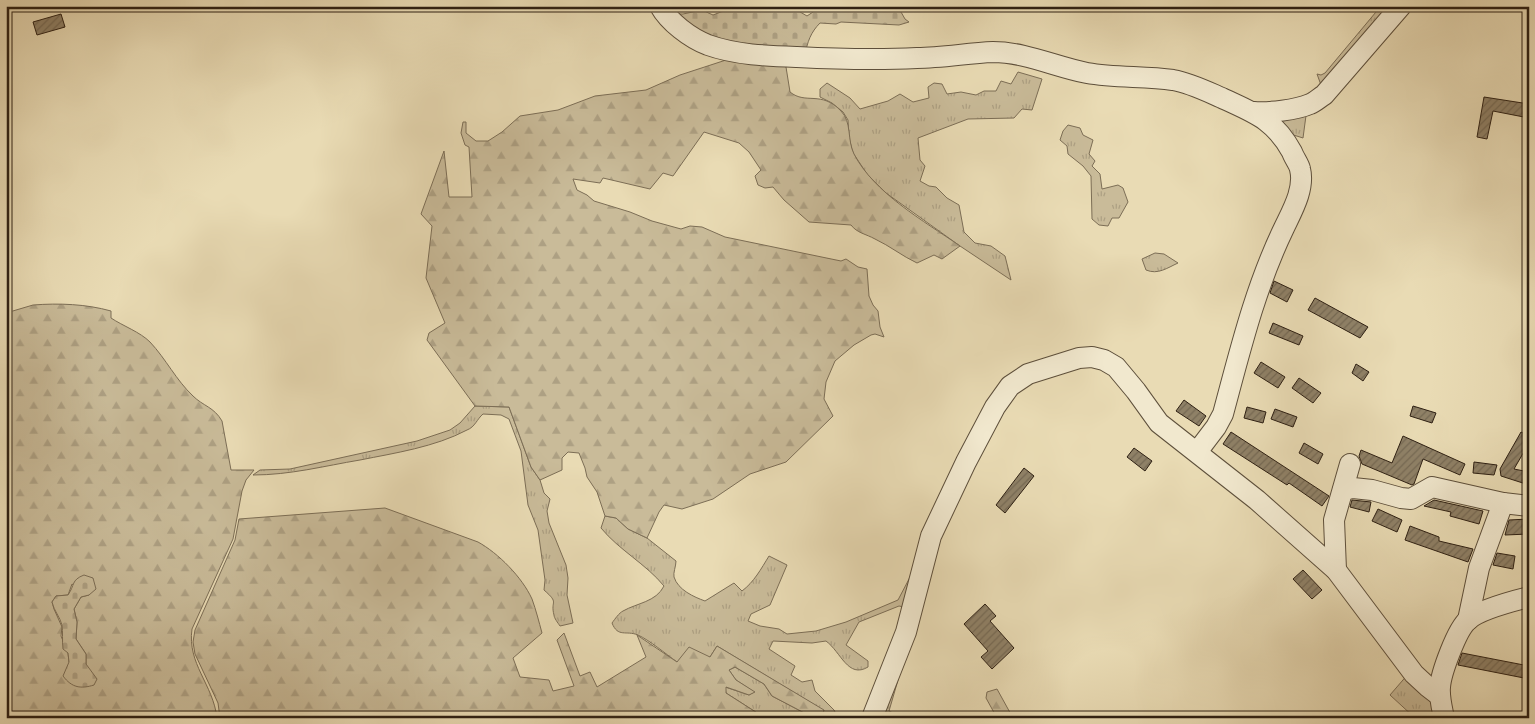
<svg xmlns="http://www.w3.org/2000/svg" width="1535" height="724" viewBox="0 0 1535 724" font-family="'IM FELL English',serif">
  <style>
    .grass { fill: url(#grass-tufts); stroke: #7c6e56 }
    .forest { fill: url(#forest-firs); stroke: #7c6e56; fill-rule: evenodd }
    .cemetery { fill: url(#cemetery-stones); stroke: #7c6e56 }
    .building { fill: url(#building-hatch); stroke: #2e2013 }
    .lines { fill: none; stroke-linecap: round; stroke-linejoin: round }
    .minor-casing { stroke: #5d4f3b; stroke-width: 22 }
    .minor { stroke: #f1e8ce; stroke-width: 20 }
  </style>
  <defs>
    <pattern id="grass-tufts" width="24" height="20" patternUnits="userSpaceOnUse" patternTransform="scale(1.25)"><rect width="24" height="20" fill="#c9bb99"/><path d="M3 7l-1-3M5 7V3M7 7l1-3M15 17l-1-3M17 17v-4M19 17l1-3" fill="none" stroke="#ada083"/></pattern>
    <pattern id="forest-firs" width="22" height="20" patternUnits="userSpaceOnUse" patternTransform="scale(1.25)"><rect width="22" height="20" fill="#c9bb99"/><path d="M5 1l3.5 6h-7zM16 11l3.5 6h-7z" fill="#ada083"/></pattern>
    <pattern id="cemetery-stones" width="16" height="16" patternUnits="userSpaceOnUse" patternTransform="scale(1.25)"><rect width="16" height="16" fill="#c9bb99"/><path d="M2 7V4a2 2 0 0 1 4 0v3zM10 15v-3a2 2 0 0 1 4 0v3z" fill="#ada083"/></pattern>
    <pattern id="building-hatch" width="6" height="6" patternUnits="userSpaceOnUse" patternTransform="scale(1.25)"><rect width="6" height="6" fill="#8f8167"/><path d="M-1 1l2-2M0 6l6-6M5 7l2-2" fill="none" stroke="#756954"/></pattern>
  </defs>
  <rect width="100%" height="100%" fill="#e9dbb4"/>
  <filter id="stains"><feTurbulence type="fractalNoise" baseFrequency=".004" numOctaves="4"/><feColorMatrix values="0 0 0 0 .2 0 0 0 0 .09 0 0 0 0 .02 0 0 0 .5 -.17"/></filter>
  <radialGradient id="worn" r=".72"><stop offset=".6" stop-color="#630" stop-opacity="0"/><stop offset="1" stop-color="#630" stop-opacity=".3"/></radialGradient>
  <g class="grass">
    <polygon points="1215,6 1242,6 1251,9 1238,11"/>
    <polygon points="1381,6 1397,6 1321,85 1317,74 1321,75 1325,73"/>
    <polygon points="1018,72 1042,79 1032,110 1022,109 1014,118 968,119 918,138 920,160 925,166 920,181 929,186 936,187 947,198 959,205 964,232 975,243 991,246 1005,256 1011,280 960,246 886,193 867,174 853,153 849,138 848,120 843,112 832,103 820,97 820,89 827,83 850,98 860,109 888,101 900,94 913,102 929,98 928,87 934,83 942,84 947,94 961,92 976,95 984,91 996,91 1001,81 1011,84"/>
    <polygon points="1307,108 1303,138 1284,132 1276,116"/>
    <polygon points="1068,125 1080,128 1083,135 1093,140 1089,154 1095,161 1092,166 1100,174 1102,189 1118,185 1123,188 1128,202 1119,218 1112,218 1108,226 1099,225 1092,219 1091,176 1083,166 1068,154 1067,146 1060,140 1063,131"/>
    <path d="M 1155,253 L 1164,254 L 1178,263 C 1167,268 1158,275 1146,270 L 1142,259 Z"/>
    <path d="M 475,406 L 509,407 L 531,467 L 540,480 L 544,493 L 550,499 L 547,511 L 549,523 L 566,565 L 568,578 L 567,595 L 573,623 L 560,626 C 558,623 554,618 554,615 C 550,600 560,604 544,590 L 545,580 L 538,530 L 528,505 L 521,451 L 509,419 L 501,415 L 483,414 C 477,419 475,427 467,430 C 435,447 395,453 360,460 C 324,466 290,475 253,475 L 260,470 L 290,469 L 417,441 L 450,430 L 460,423 Z"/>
    <path d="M 605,516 L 616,518 L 628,529 L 647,538 L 676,561 C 676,566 673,573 674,577 C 678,590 694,597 705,601 L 734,583 L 742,591 C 754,582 761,569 769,556 L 787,565 L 770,605 L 751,614 L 748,621 L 760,626 L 779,629 L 787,634 L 816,631 L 846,622 L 898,600 L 919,560 L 904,607 L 899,606 L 859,622 L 846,645 L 868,661 L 868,667 C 848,679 841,652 826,641 L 812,643 L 773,641 L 769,649 L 795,666 L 791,675 L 802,682 L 812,680 L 815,691 L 834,710 L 838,718 L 822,718 L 823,710 L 717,646 L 710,657 L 677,662 C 666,654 649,640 638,635 C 626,630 618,638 612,623 C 615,619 619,613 623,611 C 637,603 656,602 664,586 C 646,564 619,550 601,528 Z"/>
    <polygon points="735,667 764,684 772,696 814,718 765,718 726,693 725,687 749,695 754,692 736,680 729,670"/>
    <polygon points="1409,673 1439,711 1431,718 1415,718 1390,695"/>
  </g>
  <g class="forest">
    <path d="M 726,60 L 773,60 L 786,67 L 790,92 C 806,105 821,90 841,111 C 852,122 847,140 854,154 C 874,193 924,221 960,246 L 942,259 L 934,255 L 917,263 C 902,256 890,246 875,239 C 866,234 857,233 851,225 L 809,222 L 784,200 L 773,187 L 765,188 L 758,185 L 755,176 L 761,170 L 749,152 L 739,143 L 704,132 L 673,176 L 663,173 L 650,189 L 603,178 L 600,183 L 573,179 L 577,190 L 587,195 L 594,201 L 630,212 L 652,221 L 681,229 L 690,226 L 702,227 L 725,237 L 841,261 L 846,259 L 858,267 L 867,269 L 869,296 L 873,305 L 878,311 L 880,327 L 884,337 L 875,334 L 871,335 L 854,345 L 835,361 L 826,382 L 824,399 L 833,416 L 786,462 L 750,474 L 713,499 L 682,509 L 664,505 L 659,512 L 647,538 L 628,529 L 616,518 L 605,516 L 597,492 L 587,477 L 585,468 L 579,453 L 568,452 L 562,458 L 562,470 L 540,480 L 531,467 L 509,407 L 475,406 L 427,340 L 429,333 L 445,323 L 426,278 L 432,226 L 421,214 L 444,151 L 449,197 L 472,197 L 469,147 L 465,145 L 461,133 L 463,122 L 466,122 L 466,133 L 476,141 L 488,141 L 502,132 L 520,116 L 558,110 L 595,96 L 646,90 L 680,75 Z"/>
    <path d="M 33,305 C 59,303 86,304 111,311 L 111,318 C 123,326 140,332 150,342 C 166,359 176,380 193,396 C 203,406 214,407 222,421 L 231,470 L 254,470 L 246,480 L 242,491 L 233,539 L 192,629 C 187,664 213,684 217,718 L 6,718 L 6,313 ZM 72,584 L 89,595 L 81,597 L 74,609 L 77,622 L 76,639 L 86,654 L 86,664 L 69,662 L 68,653 L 61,636 L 62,627 L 54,609 L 52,602 L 56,596 L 68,595 Z"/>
    <path d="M 385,508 L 478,542 C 498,553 522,577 532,599 C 536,610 539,622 542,633 L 513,658 L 520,677 L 549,680 L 553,691 L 574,686 L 557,640 L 564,633 L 580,676 L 590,672 L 597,687 L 646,657 L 637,635 L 677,662 L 689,647 L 710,657 L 717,646 L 824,710 L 822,718 L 814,718 L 772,696 L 764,684 L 735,667 L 729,670 L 736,680 L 755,692 L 749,695 L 726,687 L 726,693 L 765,718 L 741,718 L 733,713 L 731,718 L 220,718 L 218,703 L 195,654 L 193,642 L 195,630 L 235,540 L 239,519 Z"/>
    <polygon points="891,678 898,680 889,711 903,718 875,718"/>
    <polygon points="997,689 1013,718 997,718 986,698 987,692"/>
  </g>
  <g class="cemetery">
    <path d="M 726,6 L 790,6 L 807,16 L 822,6 L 891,6 L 901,12 L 905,19 L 909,22 L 899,25 L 841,22 L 836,24 L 820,23 C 811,32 807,42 805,56 L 735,49 L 669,14 L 683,14 L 702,10 L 713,15 L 726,10 Z"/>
    <path d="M 84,575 L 93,578 L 96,589 L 89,595 L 81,597 L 74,609 L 77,622 L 76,639 L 86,654 L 86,664 L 97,679 L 94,685 C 81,689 72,688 63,676 L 69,662 L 68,653 L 63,649 C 62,641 63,632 62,625 C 60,617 54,611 52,602 L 56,596 L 68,595 C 75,585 71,580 84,575 Z"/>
  </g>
  <g class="building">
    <polygon points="61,14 65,27 37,35 33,22"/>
    <polygon points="1484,97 1529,104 1529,118 1493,111 1487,139 1477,137"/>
    <polygon points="1274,281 1293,290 1287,302 1270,293"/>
    <polygon points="1315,298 1368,327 1360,338 1308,310"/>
    <polygon points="1273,323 1303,336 1299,345 1269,333"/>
    <polygon points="1261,362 1285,377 1278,388 1254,373"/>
    <polygon points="1356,364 1369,372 1363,381 1352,373"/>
    <polygon points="1299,378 1321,393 1313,403 1292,388"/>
    <polygon points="1184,400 1206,416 1199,426 1176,411"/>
    <polygon points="1413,406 1436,413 1432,423 1410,416"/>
    <polygon points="1247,407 1266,412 1263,423 1244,418"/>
    <polygon points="1275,409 1297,417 1293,427 1271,419"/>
    <polygon points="1231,432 1329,496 1322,506 1289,483 1287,485 1223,444"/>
    <polygon points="1521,432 1529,436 1529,443 1514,469 1529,472 1529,485 1501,476 1500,469"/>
    <polygon points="1403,436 1465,464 1460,475 1423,459 1414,484 1412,485 1362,464 1359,456 1361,450 1392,463"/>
    <polygon points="1304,443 1323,454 1318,464 1299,453"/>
    <polygon points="1134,448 1152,461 1145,471 1127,457"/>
    <polygon points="1474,462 1497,465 1494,475 1473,473"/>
    <polygon points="1024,468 1034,476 1005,513 996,505"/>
    <polygon points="1352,500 1371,502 1369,512 1350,507"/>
    <polygon points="1434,500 1483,511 1479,524 1450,516 1451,512 1424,506"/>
    <polygon points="1378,509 1402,520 1397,532 1372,521"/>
    <polygon points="1529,519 1529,534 1505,535 1509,520"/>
    <polygon points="1410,526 1439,537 1439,541 1473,549 1468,562 1405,540"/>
    <polygon points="1497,553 1515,556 1513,569 1493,565"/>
    <polygon points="1303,570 1322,590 1312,599 1293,579"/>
    <polygon points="985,604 996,616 990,621 1014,648 992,669 981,657 988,651 964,624"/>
    <polygon points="1462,653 1529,666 1529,679 1458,665"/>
  </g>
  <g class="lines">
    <g class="minor-casing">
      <g id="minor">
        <path d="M 660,6 C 669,22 690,38 708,45 C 736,55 768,56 797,57 C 837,59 877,60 917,58 C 942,58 968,53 993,52 C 1025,52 1056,67 1087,73 C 1115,78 1144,76 1173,80 C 1190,83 1206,91 1222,98 C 1254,113 1274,119 1292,152 C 1294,158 1299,164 1300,169 C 1305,189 1292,211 1284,228 C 1255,288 1240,351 1223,414 L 1216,427 L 1197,452"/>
        <path d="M 1254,112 C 1269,113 1296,110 1310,104 C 1315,102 1319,98 1324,95 L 1401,6"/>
        <polyline points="1343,490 1353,488 1372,490 1401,498 1411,499 1432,487 1503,503 1529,506"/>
        <polyline points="1336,570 1334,520 1350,464"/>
        <polyline points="1468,620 1479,568 1503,503"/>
        <polyline points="872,718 906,632 931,536 966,462 995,407 1010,386 1028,374 1079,358 1092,357 1104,360 1116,367 1136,391 1159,423 1257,500 1336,570 1414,674 1427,686 1440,696"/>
        <path d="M 1444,718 C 1442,708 1439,697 1440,687 C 1441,673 1457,629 1468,620 C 1479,610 1513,601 1529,597"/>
      </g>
    </g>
    <use href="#minor" class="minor"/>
  </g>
  <rect width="1535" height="724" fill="none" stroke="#e9dbb4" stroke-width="25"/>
  <rect x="8" y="8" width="1520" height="709" fill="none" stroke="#2e2013" stroke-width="2.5"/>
  <rect x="12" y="12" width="1510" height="699" fill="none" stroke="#2e2013"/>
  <rect width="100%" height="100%" filter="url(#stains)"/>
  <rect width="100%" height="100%" fill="url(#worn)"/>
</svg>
